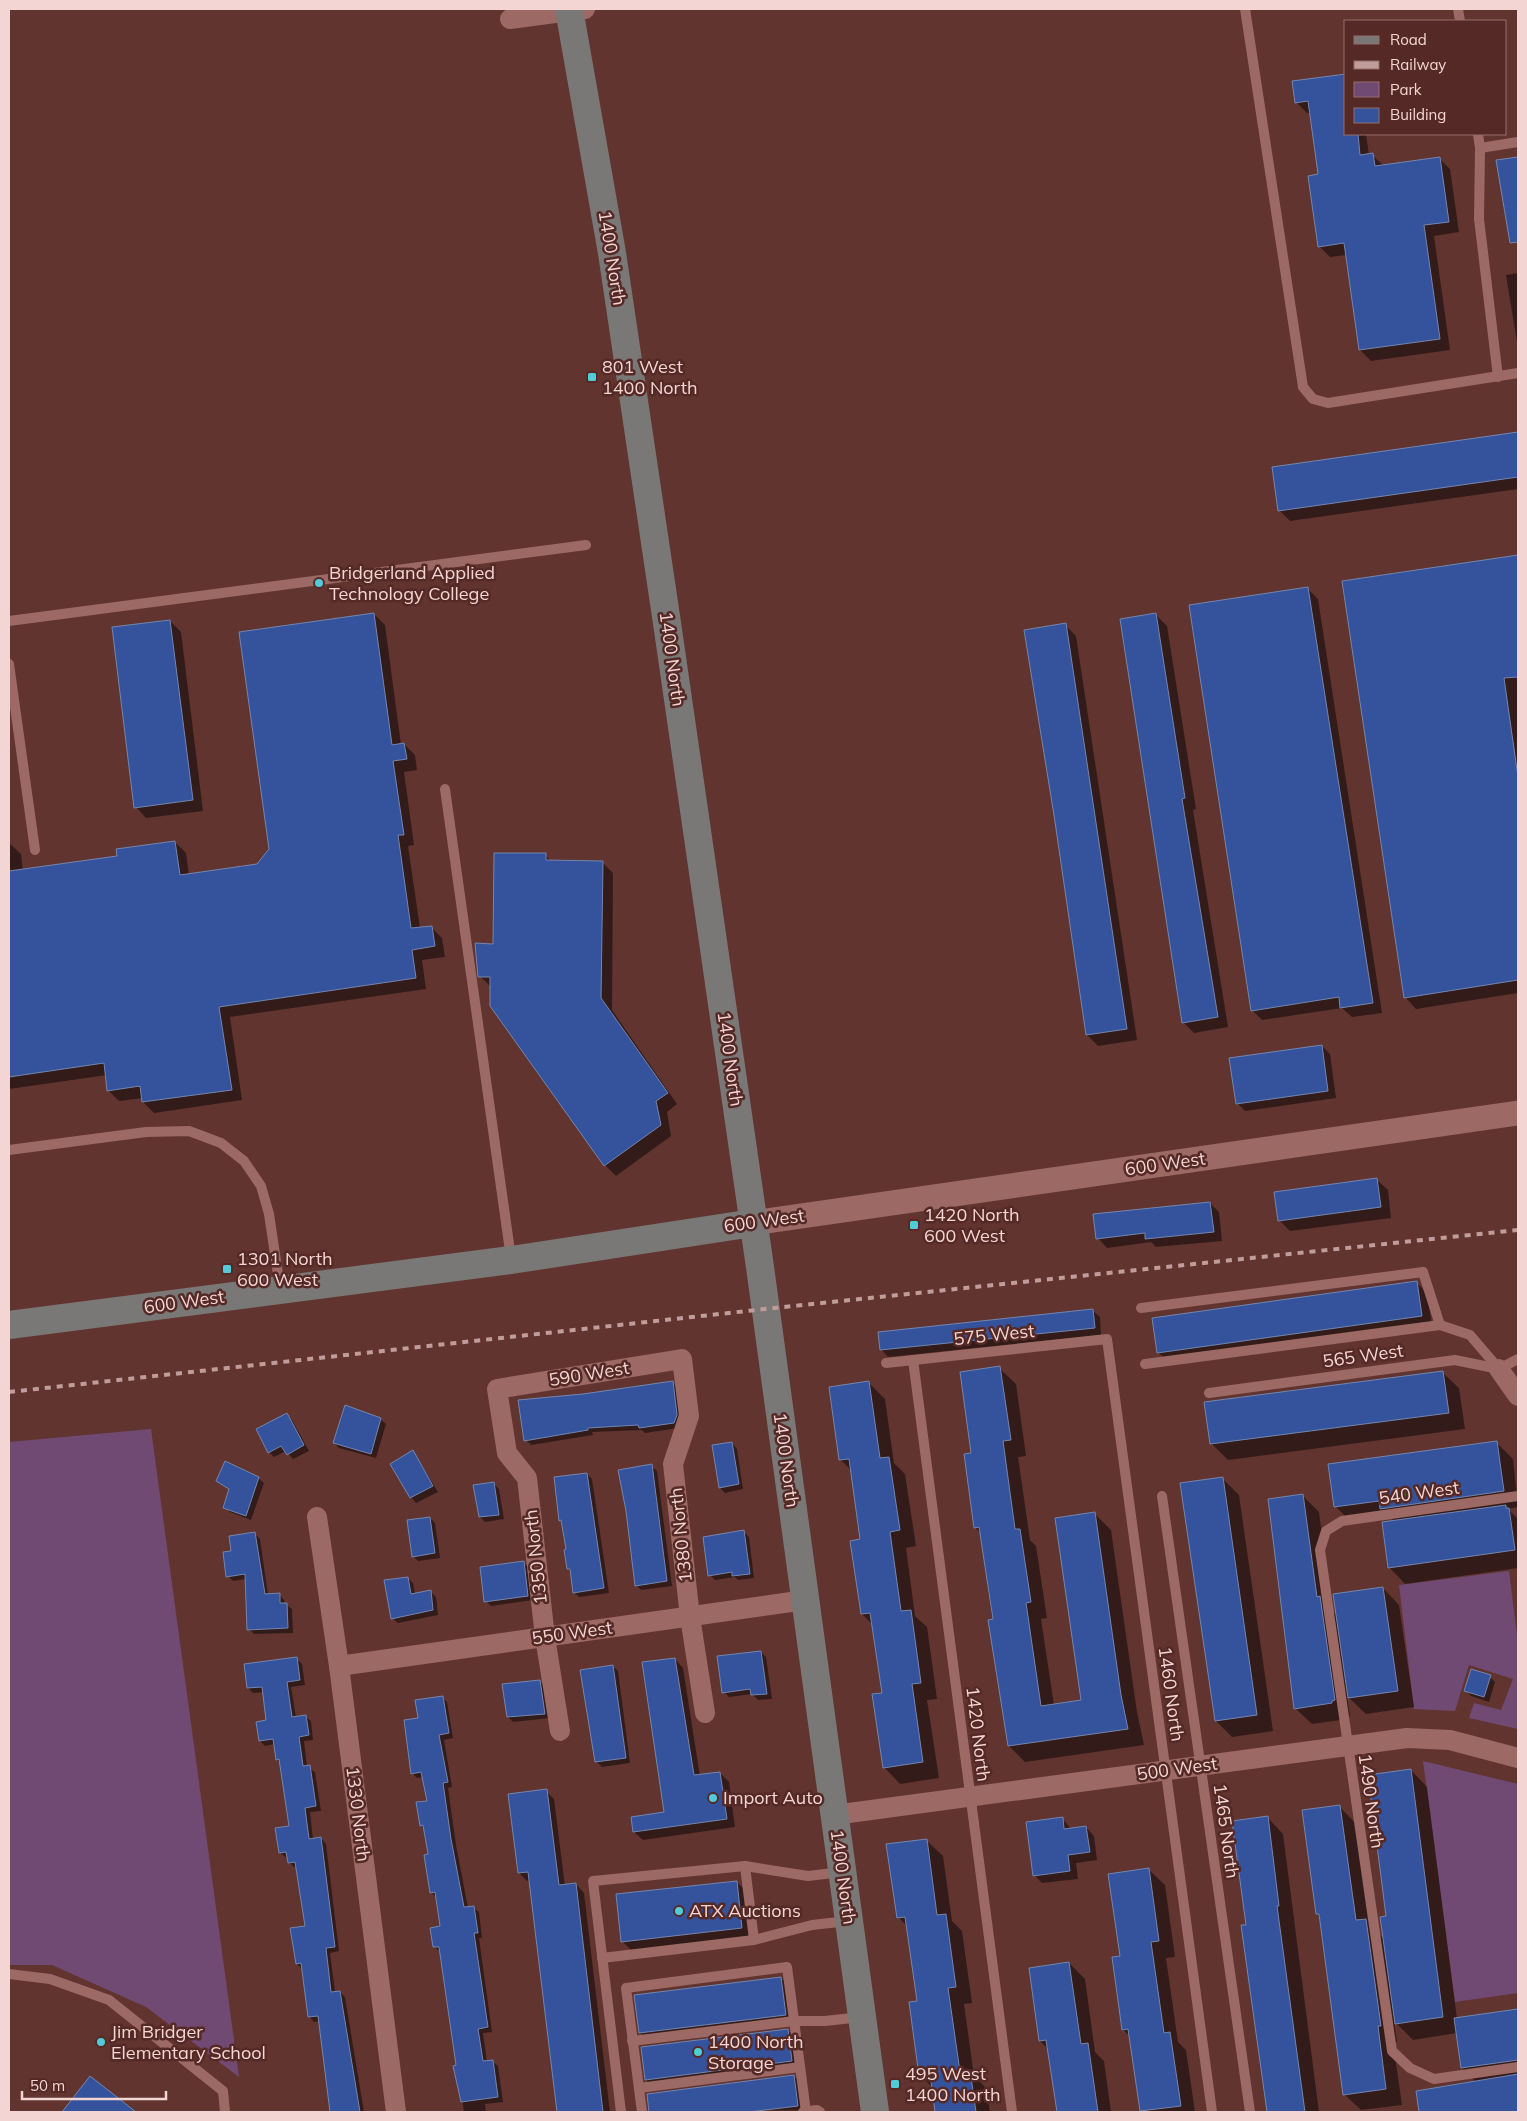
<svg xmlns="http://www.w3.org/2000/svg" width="1527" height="2121" viewBox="0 0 1527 2121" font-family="Mulish,sans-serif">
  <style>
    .green { fill: #714a73 }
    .shadow { fill: #0007 }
    .building { fill: #35539c; stroke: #7386af }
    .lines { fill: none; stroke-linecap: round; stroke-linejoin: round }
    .service { stroke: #9c6964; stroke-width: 10 }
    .minor { stroke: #9c6964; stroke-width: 20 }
    .tertiary { stroke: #9c6964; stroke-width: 25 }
    .secondary { stroke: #7a7777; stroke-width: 28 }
    .rail { stroke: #c09d9a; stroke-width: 4; stroke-dasharray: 6 6; stroke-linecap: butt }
    .poi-dot { fill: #52cbd8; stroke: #552926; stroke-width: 2 }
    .labels { text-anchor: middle; stroke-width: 5; stroke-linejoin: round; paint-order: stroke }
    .street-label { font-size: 18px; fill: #f3d6d3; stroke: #552926 }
    .poi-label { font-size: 18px; fill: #f3d6d3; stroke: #552926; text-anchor: start }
  </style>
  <rect width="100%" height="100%" fill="#613430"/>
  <g class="green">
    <polygon points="151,1429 239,2077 146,2007 52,1965 9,1965 9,1442"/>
    <polygon points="1509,1571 1518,1643 1518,1729 1469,1718 1474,1703 1501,1710 1513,1679 1469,1665 1455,1711 1414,1709 1399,1585"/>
    <polygon points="1423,1761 1518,1784 1518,1993 1455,2002"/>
  </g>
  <g class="shadow">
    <polygon points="1293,82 1346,134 1366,134 1369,155 1372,155 1384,166 1439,158 1450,169 1459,232 1434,236 1450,350 1371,361 1360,350 1347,255 1330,257 1319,246 1319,175 1310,113 1307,113 1296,102"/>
    <polygon points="1518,158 1518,220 1515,221 1515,223 1518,223 1518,233 1508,223 1498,161"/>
    <polygon points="1518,273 1518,348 1506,275"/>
    <polygon points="1518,434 1518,489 1290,521 1279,510 1273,468"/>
    <polygon points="1518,555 1518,993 1416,1009 1406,998 1343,582"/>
    <polygon points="1308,589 1318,599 1382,1013 1352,1017 1342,1008 1262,1020 1252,1010"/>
    <polygon points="374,614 385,625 401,745 404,744 415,755 417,770 404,772 414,845 408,846 420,928 431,927 442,938 445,957 422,960 426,989 230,1017 242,1100 154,1113 143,1102 143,1098 119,1101 108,1090 107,1075 9,1089 9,843 21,854 23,871 119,857 175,842 186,853 189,875 258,865 270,849"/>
    <polygon points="1156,615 1167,626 1196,809 1193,810 1228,1027 1194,1033 1183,1022 1152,828 1154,827"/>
    <polygon points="170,621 181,632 203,811 146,818 136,807"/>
    <polygon points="1065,625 1076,636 1137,1040 1098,1046 1087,1035 1055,815"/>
    <polygon points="545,855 552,862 602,862 613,873 612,1010 677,1104 667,1112 671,1136 616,1176 605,1165 491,1006 491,987 480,976 494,945"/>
    <polygon points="1322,1046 1330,1054 1336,1098 1245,1111 1237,1103"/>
    <polygon points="1377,1180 1388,1190 1391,1218 1290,1231 1279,1220"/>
    <polygon points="1210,1203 1219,1212 1222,1241 1156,1247 1151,1242 1107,1248 1098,1238"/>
    <polygon points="1416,1282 1427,1293 1432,1326 1169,1363 1158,1352"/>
    <polygon points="1092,1310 1100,1317 1101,1335 888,1357 881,1349"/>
    <polygon points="999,1368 1016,1384 1026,1456 1018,1457 1030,1540 1036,1546 1047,1618 1041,1619 1054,1705 1082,1701 1095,1514 1111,1530 1137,1712 1144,1745 1025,1762 1009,1746 981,1534 975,1527 973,1454"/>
    <polygon points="1442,1372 1459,1388 1465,1429 1228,1460 1211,1443"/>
    <polygon points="672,1382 677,1388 682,1421 679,1428 645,1433 642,1430 592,1432 593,1435 531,1445 526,1440 583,1396"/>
    <polygon points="868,1382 885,1399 894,1463 905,1474 916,1546 906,1548 915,1616 927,1627 937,1699 927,1700 939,1778 900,1784 884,1767 883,1694 873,1625 862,1614 862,1540 852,1471 840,1459"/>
    <polygon points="287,1415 292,1420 309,1451 293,1459 286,1451 274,1457 269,1452"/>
    <polygon points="380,1419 386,1424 376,1458 339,1448 334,1443"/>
    <polygon points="732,1443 737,1449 743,1489 725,1493 720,1488"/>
    <polygon points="1497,1443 1513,1459 1518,1507 1508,1509 1518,1519 1518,1568 1405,1584 1389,1567 1395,1522 1391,1518 1352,1523 1335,1506"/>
    <polygon points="413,1451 438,1492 416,1503 411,1497"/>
    <polygon points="651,1466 657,1471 672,1586 641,1590 636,1585"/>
    <polygon points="587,1474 592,1479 609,1593 579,1597 574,1592 571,1572 568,1569 567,1550 561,1520"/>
    <polygon points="258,1478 264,1483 251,1520 230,1512 225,1507 230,1490 217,1481"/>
    <polygon points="1223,1479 1239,1495 1273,1731 1232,1737 1216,1721"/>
    <polygon points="494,1484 499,1489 504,1519 485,1522 480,1517"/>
    <polygon points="1303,1496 1319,1512 1332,1611 1338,1616 1383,1588 1399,1605 1414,1707 1366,1714 1347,1696 1350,1716 1348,1717 1348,1719 1312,1724 1295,1708"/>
    <polygon points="430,1518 435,1523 440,1558 418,1561 413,1556"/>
    <polygon points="744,1532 749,1537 754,1578 738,1580 735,1577 715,1580 710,1575"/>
    <polygon points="255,1534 260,1539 268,1595 279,1594 284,1600 285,1604 292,1609 293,1633 254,1634 249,1629 246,1579 233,1581 228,1576 233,1552"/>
    <polygon points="524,1563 529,1568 533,1600 491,1606 486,1601"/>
    <polygon points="408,1578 413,1583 415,1595 431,1592 436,1597 438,1615 398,1623 392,1618"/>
    <polygon points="761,1652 766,1657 772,1699 758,1700 752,1694 729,1697 724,1692"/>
    <polygon points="297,1659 302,1664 305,1685 291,1687 296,1717 305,1716 311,1721 313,1740 304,1741 307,1767 315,1772 321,1811 310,1812 313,1839 321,1838 326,1844 339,1951 330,1953 335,1992 340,1992 345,1997 364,2112 331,2112 320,2021 314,2022 309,2016 302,1969 297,1964 307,1927 297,1867 294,1867 289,1862 288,1857 285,1857 280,1852 291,1827 280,1762 277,1759 275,1744 265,1746 260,1741 257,1723 268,1722 264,1692 253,1693 248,1688"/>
    <polygon points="675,1659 683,1668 700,1776 720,1773 729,1782 735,1827 643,1840 634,1832 666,1813"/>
    <polygon points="613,1666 618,1671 630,1763 602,1767 597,1762"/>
    <polygon points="1490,1677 1495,1682 1489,1702 1471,1696 1466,1691"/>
    <polygon points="539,1681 545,1686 550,1718 513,1722 508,1717"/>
    <polygon points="442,1697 447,1702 453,1738 444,1740 452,1787 448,1788 456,1845 468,1908 473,1907 479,1912 482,1938 479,1938 492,2032 483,2033 487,2062 492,2061 498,2066 503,2102 485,2104 486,2112 464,2112 441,1952 434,1947 442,1927 437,1898 431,1892 429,1855 425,1829 421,1825 428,1802 424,1777 417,1778 412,1773 419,1719"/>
    <polygon points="1411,1770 1427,1787 1457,2019 1518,2011 1518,2112 1420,2112 1417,2092 1476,2082 1462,2068 1457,2033 1413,2040 1394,2021 1397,2042 1393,2042 1402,2105 1361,2110 1344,2094 1321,1917 1317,1914 1339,1806 1355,1823 1370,1924 1384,1939"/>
    <polygon points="546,1791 554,1799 565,1886 576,1884 584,1893 610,2112 558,2112 530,1880 527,1881 519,1873"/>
    <polygon points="1267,1817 1283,1834 1319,2112 1268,2112 1243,1926 1248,1926"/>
    <polygon points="1062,1818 1071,1829 1086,1827 1094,1836 1097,1860 1076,1863 1078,1879 1042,1883 1034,1875"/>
    <polygon points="926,1840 943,1856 952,1921 962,1931 972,2003 964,2004 974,2076 986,2088 990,2112 936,2112 933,2088 920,2075 919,2002 908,1927 898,1917"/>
    <polygon points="1148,1869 1165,1885 1175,1957 1166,1958 1178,2042 1186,2050 1195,2112 1142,2112 1131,2037 1123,2030 1121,1957"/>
    <polygon points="737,1882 748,1893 753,1938 633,1952 622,1941"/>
    <polygon points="1069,1963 1085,1979 1095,2052 1104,2061 1111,2112 1058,2112 1049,2050 1040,2041"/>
    <polygon points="781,1978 786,1983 791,2020 645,2038 640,2033"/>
    <polygon points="788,2030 793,2035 797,2066 651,2085 646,2080"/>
    <polygon points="794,2076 799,2081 803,2110 650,2112 648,2095"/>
    <polygon points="90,2078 134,2112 64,2112"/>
  </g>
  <g class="building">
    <polygon points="1346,74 1346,134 1358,134 1360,155 1373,153 1375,166 1440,157 1449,222 1424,225 1440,339 1359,350 1344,243 1318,247 1308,176 1318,174 1308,101 1295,103 1292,81"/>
    <polygon points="1518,157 1518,242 1510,243 1496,160"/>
    <polygon points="1518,432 1518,477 1278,511 1272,467"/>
    <polygon points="1518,555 1518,677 1504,678 1518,777 1518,980 1404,998 1342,581"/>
    <polygon points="1308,587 1373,1003 1340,1008 1339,997 1251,1011 1189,605"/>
    <polygon points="374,613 392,745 404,743 407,759 393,761 404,835 398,835 411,928 432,926 435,946 412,950 416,978 219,1007 232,1090 142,1102 140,1086 107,1091 104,1063 9,1077 9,871 117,856 116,849 175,841 180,875 257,864 269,849 239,632"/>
    <polygon points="1156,613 1185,798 1182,799 1218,1017 1182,1023 1120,619"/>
    <polygon points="170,620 193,800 134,808 112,627"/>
    <polygon points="1066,623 1127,1029 1086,1035 1054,815 1024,630"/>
    <polygon points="494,853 546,853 546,860 603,861 601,998 668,1093 656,1101 661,1125 604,1166 490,1006 490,977 478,977 475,943 493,944"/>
    <polygon points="1322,1045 1328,1091 1236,1104 1229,1058"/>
    <polygon points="1377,1178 1381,1207 1278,1221 1274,1192"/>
    <polygon points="1210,1202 1214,1232 1145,1239 1145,1233 1096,1239 1093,1214"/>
    <polygon points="1417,1281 1422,1316 1157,1353 1152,1318"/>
    <polygon points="1093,1309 1095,1328 880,1350 878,1332"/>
    <polygon points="1000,1366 1011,1440 1003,1441 1015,1529 1020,1529 1031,1602 1026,1603 1041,1706 1081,1700 1055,1518 1095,1512 1121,1695 1128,1729 1008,1746 988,1620 993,1619 979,1527 974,1528 964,1454 971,1453 960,1372"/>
    <polygon points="1443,1371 1449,1413 1210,1444 1204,1402"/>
    <polygon points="673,1381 677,1415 674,1423 639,1428 638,1425 588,1428 588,1430 524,1441 518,1400 583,1394"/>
    <polygon points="869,1381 880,1458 889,1457 900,1530 890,1532 901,1611 911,1610 921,1683 912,1684 923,1762 883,1768 872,1694 882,1693 870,1613 861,1614 850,1541 860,1539 849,1459 839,1460 829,1387"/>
    <polygon points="345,1405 381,1418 371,1454 333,1443"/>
    <polygon points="287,1413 304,1445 287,1455 281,1446 268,1453 256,1429"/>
    <polygon points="1497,1441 1504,1491 1380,1509 1379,1501 1334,1507 1328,1464"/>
    <polygon points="732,1442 739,1484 719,1488 712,1445"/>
    <polygon points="413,1450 433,1486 410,1498 390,1464"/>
    <polygon points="225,1461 259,1477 246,1516 223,1508 229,1489 216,1481"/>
    <polygon points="652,1464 667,1581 635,1586 626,1511 618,1470"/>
    <polygon points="587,1473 604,1588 573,1593 570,1569 567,1569 564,1550 566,1549 561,1520 559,1521 554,1477"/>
    <polygon points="1223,1477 1257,1715 1215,1721 1180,1483"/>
    <polygon points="494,1482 499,1515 479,1517 473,1485"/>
    <polygon points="1303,1494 1317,1597 1320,1596 1335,1700 1332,1701 1332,1703 1294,1709 1268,1499"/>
    <polygon points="1506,1505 1506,1508 1509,1508 1515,1550 1388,1568 1382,1522"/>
    <polygon points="430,1517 435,1553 412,1557 407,1520"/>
    <polygon points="744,1530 750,1574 732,1576 732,1572 708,1576 703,1537"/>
    <polygon points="255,1532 265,1594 280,1593 280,1603 287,1603 288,1628 247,1630 245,1574 226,1577 223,1552 231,1551 229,1536"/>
    <polygon points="524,1561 528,1596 484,1602 480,1567"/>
    <polygon points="408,1577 411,1594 431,1590 433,1610 391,1619 384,1580"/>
    <polygon points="1383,1587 1398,1691 1348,1698 1333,1594"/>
    <polygon points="761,1651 767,1694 751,1695 750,1689 722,1693 717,1656"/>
    <polygon points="297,1657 300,1680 287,1682 292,1717 306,1715 309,1735 299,1737 303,1766 310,1765 316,1806 305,1808 309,1839 321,1837 335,1947 326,1948 331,1992 340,1991 360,2112 330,2112 318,2016 308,2017 301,1963 296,1964 290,1928 305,1926 295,1862 288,1863 286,1852 279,1853 275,1828 289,1826 279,1759 276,1760 273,1739 259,1741 256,1722 266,1720 262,1687 247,1688 244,1664"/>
    <polygon points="675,1658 694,1775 720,1772 727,1819 633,1832 631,1817 664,1812 642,1662"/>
    <polygon points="613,1665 626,1758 595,1762 580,1670"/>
    <polygon points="1471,1669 1491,1675 1484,1697 1464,1691"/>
    <polygon points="540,1680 545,1714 507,1717 502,1684"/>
    <polygon points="443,1696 449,1733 439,1735 448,1782 443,1783 451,1839 464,1907 474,1906 478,1933 474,1933 488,2027 478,2029 483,2061 493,2060 498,2097 461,2102 453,2066 456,2065 439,1947 433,1947 430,1928 440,1926 435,1892 430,1893 424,1855 428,1854 423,1825 420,1826 416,1802 427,1801 421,1772 411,1774 404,1720 418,1718 415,1700"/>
    <polygon points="1411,1769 1443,2017 1395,2024 1380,1917 1386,1916 1368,1775"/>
    <polygon points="547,1789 559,1885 576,1883 603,2112 557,2112 528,1872 518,1873 508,1794"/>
    <polygon points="1340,1805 1356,1920 1366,1919 1381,2026 1378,2026 1386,2089 1343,2095 1319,1914 1316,1914 1302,1810"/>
    <polygon points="1268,1816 1279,1906 1277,1906 1305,2112 1267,2112 1241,1925 1246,1925 1232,1821"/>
    <polygon points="1063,1817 1064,1829 1086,1826 1090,1852 1068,1855 1070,1871 1033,1876 1026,1822"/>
    <polygon points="927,1839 937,1915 946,1914 956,1987 948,1988 960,2072 970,2070 976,2112 935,2112 930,2074 919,2076 909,2002 917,2001 905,1917 897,1918 886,1844"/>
    <polygon points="1149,1868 1159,1941 1151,1942 1164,2033 1170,2032 1181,2106 1140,2111 1128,2029 1122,2030 1112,1957 1120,1956 1108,1874"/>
    <polygon points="737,1881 742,1928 621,1942 616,1894"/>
    <polygon points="1069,1962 1081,2044 1088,2043 1098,2112 1057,2112 1046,2040 1039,2041 1029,1968"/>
    <polygon points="781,1977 786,2015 639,2033 634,1995"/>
    <polygon points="1518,2009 1518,2060 1461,2068 1454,2018"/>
    <polygon points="788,2029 792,2061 645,2080 641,2047"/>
    <polygon points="1518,2074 1518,2112 1419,2112 1416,2091"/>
    <polygon points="794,2075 798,2106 749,2112 649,2112 647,2094"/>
    <polygon points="90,2076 136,2112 62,2112"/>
  </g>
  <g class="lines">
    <g class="service">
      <polyline points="1245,9 1303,387 1313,399 1328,403 1518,373"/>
      <polyline points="1458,9 1460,21"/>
      <polyline points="1478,134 1480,148 1518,142"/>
      <polyline points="1480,148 1479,219 1498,377"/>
      <polyline points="9,621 586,545"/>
      <polyline points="9,664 35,850"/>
      <polyline points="445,789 511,1258"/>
      <polyline points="9,1150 146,1132 189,1131 221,1143 244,1161 261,1186 269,1214 280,1288"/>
      <polyline points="1141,1308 1423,1272 1440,1325"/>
      <polyline points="913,1360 1012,2112"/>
      <polyline points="886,1363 1107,1339 1212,2112"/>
      <polyline points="1145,1364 1440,1325 1470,1335 1499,1369"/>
      <polyline points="1209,1393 1455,1360 1499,1369 1518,1359"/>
      <polyline points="1162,1496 1250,2112"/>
      <polyline points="1518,1496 1342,1521 1326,1531 1320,1550 1392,2051 1410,2068 1434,2079 1518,2067"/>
      <polyline points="745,1866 754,1940"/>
      <polyline points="602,1958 754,1940 812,1925 848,1921"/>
      <polyline points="9,1974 50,1979 109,2000 223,2091 225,2112"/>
      <polyline points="632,2041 794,2021 825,2021 861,2017"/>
      <polyline points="639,2088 800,2067"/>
      <polyline points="621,2112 593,1881 745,1866 808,1876 842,1872"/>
      <polyline points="642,2112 626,1988 787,1967 806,2112"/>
      <polyline points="803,2112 817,2110 820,2112"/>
    </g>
    <g class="minor">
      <polyline points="510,19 585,9"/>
      <polyline points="1499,1369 1518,1396"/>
      <polyline points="317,1517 339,1666 396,2112"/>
      <polyline points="339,1666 805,1600"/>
      <polyline points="560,1731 545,1637 527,1478 507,1453 497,1389 682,1359 689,1416 673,1464 690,1617 705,1713"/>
      <polyline points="834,1815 1407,1738 1450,1740 1518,1758"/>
    </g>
    <polyline class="tertiary" points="753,1223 1518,1113"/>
    <g class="secondary">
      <polyline points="569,9 612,253 667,623 760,1267 875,2112"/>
      <polyline points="9,1325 511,1260 753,1223"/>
    </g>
    <polyline class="rail" points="9,1392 765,1309 1518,1230"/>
  </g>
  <g class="poi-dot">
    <rect x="587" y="372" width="10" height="10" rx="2.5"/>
    <circle cx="319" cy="583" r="5"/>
    <rect x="909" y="1220" width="10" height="10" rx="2.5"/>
    <rect x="222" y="1264" width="10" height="10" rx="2.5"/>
    <circle cx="713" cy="1798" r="5"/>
    <circle cx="679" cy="1911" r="5"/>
    <circle cx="101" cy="2042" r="5"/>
    <circle cx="698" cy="2052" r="5"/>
    <rect x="890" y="2079" width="10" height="10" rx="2.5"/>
  </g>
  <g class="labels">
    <g class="street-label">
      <text transform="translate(612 258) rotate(81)" y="6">1400 North</text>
      <text transform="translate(672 659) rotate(82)" y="6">1400 North</text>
      <text transform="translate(730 1059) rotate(82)" y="6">1400 North</text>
      <text transform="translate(1165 1164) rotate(-8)" y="6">600 West</text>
      <text transform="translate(764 1221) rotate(-8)" y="6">600 West</text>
      <text transform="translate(184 1302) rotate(-8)" y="6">600 West</text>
      <text transform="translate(994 1335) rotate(-6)" y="6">575 West</text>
      <text transform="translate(1363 1356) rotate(-8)" y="6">565 West</text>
      <text transform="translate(589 1374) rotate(-9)" y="6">590 West</text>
      <text transform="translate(786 1460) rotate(82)" y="6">1400 North</text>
      <text transform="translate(1419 1493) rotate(-8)" y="6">540 West</text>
      <text transform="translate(681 1535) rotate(-96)" y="6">1380 North</text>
      <text transform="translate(536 1557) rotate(-96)" y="6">1350 North</text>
      <text transform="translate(572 1633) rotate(-8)" y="6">550 West</text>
      <text transform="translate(1171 1694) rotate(82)" y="6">1460 North</text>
      <text transform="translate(978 1734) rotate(83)" y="6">1420 North</text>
      <text transform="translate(1177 1769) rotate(-8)" y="6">500 West</text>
      <text transform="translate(1371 1801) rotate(82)" y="6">1490 North</text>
      <text transform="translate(358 1814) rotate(83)" y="6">1330 North</text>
      <text transform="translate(1226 1831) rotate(82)" y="6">1465 North</text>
      <text transform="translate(843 1877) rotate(82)" y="6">1400 North</text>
    </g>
    <g class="poi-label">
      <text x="602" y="373">801 West<tspan x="602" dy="21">1400 North</tspan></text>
      <text x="329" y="579">Bridgerland Applied<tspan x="329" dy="21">Technology College</tspan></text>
      <text x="924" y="1221">1420 North<tspan x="924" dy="21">600 West</tspan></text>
      <text x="237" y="1265">1301 North<tspan x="237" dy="21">600 West</tspan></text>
      <text x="723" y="1804">Import Auto</text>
      <text x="689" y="1917">ATX Auctions</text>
      <text x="111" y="2038">Jim Bridger<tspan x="111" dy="21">Elementary School</tspan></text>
      <text x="708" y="2048">1400 North<tspan x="708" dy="21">Storage</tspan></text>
      <text x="905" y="2080">495 West<tspan x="905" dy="21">1400 North</tspan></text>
    </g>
  </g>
  <rect width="1527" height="2121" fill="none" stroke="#f3d6d3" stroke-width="20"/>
  <rect x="1344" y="20" width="162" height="115" fill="#552926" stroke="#946e6b"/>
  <rect x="1354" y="36" width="25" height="8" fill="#7a7777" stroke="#946e6b"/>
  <text x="1390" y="45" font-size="15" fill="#f3d6d3">Road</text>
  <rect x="1354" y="61" width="25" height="8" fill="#c09d9a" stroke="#946e6b"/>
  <text x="1390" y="70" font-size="15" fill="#f3d6d3">Railway</text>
  <rect x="1354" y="82" width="25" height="15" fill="#714a73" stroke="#946e6b"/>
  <text x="1390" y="95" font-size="15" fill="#f3d6d3">Park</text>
  <rect x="1354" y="108" width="25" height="15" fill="#35539c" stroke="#946e6b"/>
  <text x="1390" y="120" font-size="15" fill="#f3d6d3">Building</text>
  <path d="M22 2091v8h144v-8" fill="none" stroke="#f3d6d3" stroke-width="2.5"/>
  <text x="30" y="2091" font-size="15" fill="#f3d6d3" stroke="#552926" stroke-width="4" paint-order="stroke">50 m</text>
</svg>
